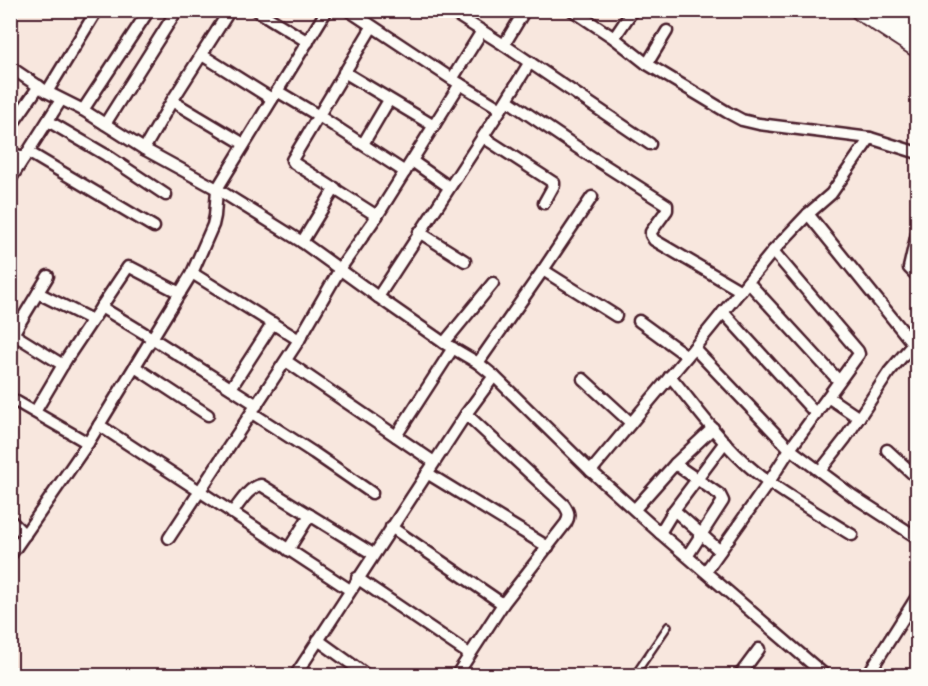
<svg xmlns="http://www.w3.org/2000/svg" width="928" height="686" viewBox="0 0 928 686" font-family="'Patrick Hand',sans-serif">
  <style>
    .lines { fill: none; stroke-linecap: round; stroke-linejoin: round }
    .lane-casing { stroke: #4a1f2b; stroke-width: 10 }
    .street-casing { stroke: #4a1f2b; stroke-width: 15 }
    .highway-casing { stroke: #4a1f2b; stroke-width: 24 }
    .lane { stroke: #fdfcf7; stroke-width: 5 }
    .street { stroke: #fdfcf7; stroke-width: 10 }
    .highway { stroke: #fdfcf7; stroke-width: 20 }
  </style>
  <rect width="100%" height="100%" fill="#f8e7de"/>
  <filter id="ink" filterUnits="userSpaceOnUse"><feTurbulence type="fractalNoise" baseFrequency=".0167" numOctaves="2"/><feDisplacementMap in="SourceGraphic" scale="12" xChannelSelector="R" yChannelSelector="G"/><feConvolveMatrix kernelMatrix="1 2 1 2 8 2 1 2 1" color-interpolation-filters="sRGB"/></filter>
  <g filter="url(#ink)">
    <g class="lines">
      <g class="lane-casing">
        <polyline id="lane" points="634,676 668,626"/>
      </g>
      <g class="street-casing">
        <g id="street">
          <polyline points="256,10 308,42"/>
          <polyline points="348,10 452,79 501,109"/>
          <polyline points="449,10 504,45 650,144"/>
          <polyline points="572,10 614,38 647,64 727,112 742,120 759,124 870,138 918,153"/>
          <polyline points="372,27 292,160 294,163 377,216"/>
          <polyline points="614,38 633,10"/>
          <polyline points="504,45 525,10"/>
          <polyline points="202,55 272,99"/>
          <polyline points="647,64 667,31"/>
          <polyline points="10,67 47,92 83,110 144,149 217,189 302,242 378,297 444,343 478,363 494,376 591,471 660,533 826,676"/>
          <polyline points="344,72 434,126"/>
          <polyline points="452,79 482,31"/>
          <polyline points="277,91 319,116 405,172"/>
          <polyline points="47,92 97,10"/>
          <polyline points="507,100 587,154 667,205 667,210 651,232 651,235 654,240 741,291"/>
          <polyline points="172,101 244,144"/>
          <polyline points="83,110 149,10"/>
          <polyline points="48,121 106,155 166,195"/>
          <polyline points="105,124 177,10"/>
          <polyline points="10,128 39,86"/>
          <polyline points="483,137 554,183 554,185 544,203"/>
          <polyline points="363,144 389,100"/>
          <polyline points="144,149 172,101 230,10"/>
          <polyline points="10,152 24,158"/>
          <polyline points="28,152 154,227"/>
          <polyline points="412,161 449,187"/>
          <polyline points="10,180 61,100"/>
          <polyline points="808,214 918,350"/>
          <polyline points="918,229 909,268 918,277"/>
          <polyline points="419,232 465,261"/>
          <polyline points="302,242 335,188"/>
          <polyline points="543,270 616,316"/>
          <polyline points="192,273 299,340"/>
          <polyline points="748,282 839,381"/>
          <polyline points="38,293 92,320"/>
          <polyline points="378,297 501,109 530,62"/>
          <polyline points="101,307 152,338 257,405"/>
          <polyline points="723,312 816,414"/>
          <polyline points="639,321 687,356"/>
          <polyline points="10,332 63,365"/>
          <polyline points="13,334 48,276"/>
          <polyline points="444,343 493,283"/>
          <polyline points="694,348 790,449 853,496 918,538"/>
          <polyline points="286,361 434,462"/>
          <polyline points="478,363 543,270 592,197"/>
          <polyline points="135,367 208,415"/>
          <path d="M 670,376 C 700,412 728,453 766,480 C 794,500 823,517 852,535"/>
          <polyline points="583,379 631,423"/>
          <polyline points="231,388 273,323"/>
          <polyline points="828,397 859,418"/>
          <polyline points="10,398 88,443"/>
          <polyline points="35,412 67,358 128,267 132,268 180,293"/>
          <polyline points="252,413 314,453 372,493"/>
          <polyline points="99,425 350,590"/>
          <polyline points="396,436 453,348"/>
          <polyline points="887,450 913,474 918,475"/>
          <polyline points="675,464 720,495 723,501 688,555"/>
          <polyline points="591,471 694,348 773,251 808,214 831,194 870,138"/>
          <polyline points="820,471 845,439 889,372 913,344"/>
          <polyline points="427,473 548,547"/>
          <polyline points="635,509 675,464 713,428"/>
          <polyline points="674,510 720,551"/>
          <path d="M 232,513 C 240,503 249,487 261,485 L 373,554"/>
          <polyline points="10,520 25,535"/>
          <polyline points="391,527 503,604"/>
          <polyline points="660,533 674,510 725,442"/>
          <polyline points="169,538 299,340 340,269 377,216 460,84"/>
          <polyline points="288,550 310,515"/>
          <polyline points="10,556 88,443 192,273 213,225 215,216 217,189 327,10"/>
          <polyline points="706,571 769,482 790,449 859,354 858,351 773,251"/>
          <polyline points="357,578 469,654"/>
          <polyline points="318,640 368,676"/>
          <polyline points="295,676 466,414 494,376"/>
          <path d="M 456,676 L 503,604 L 566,523 C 570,516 569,512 564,505 L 466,414"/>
          <polyline points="739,676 759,649"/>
          <polyline points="867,676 918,595"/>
        </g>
      </g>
      <g class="highway-casing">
        <g id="highway">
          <polyline points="861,10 918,47"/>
          <polyline points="891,10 918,27"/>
        </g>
      </g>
      <use href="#lane" class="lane"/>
      <use href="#street" class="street"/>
      <use href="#highway" class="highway"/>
    </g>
  </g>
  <rect width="928" height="686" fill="none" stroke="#fdfcf7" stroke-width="36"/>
  <rect x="18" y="18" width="892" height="650" fill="none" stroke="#4a1f2b" stroke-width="2" filter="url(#ink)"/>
</svg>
